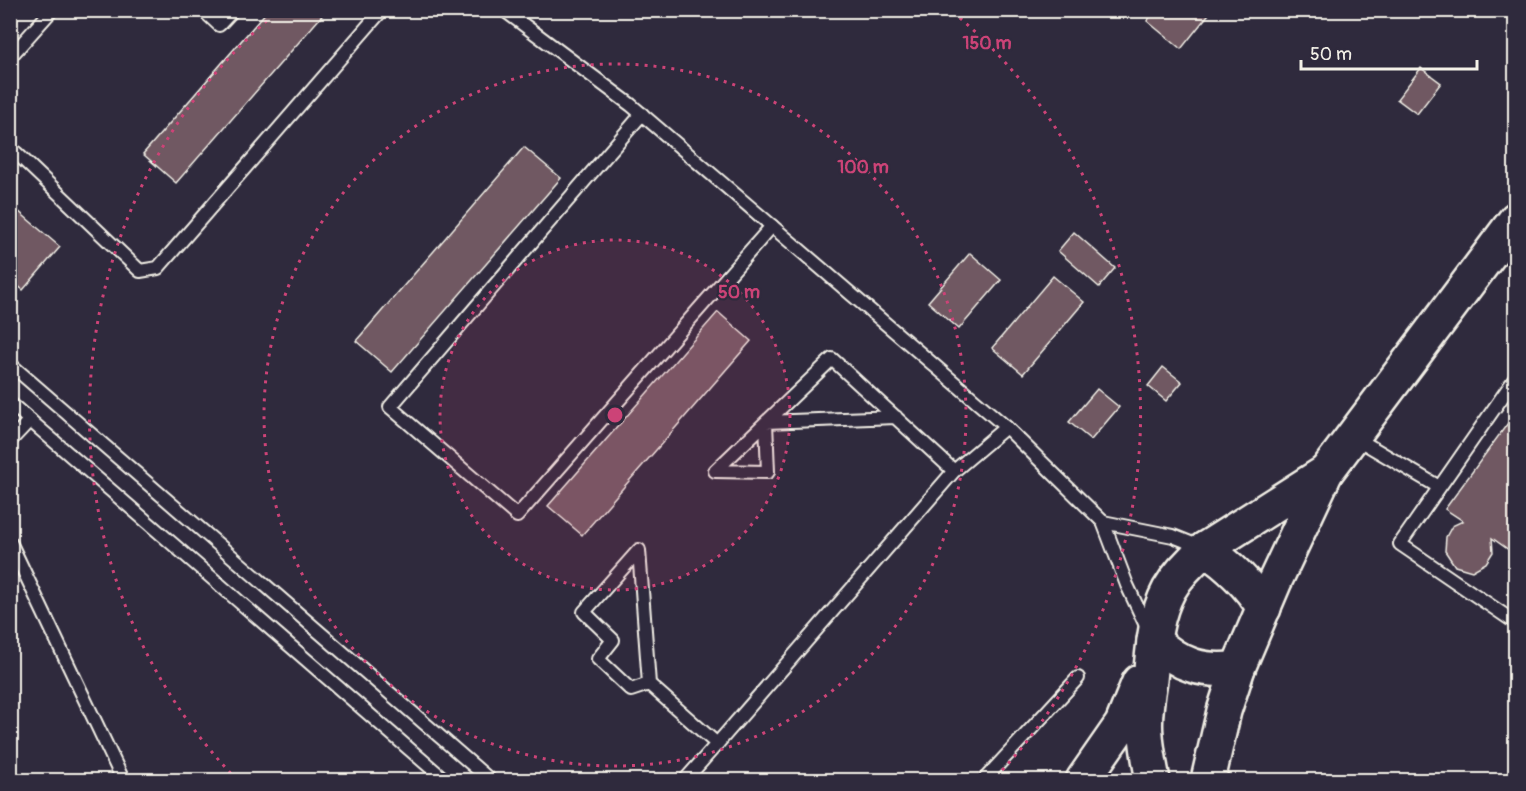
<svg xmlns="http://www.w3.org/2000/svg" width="1526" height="791" viewBox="0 0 1526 791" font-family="Pangolin,sans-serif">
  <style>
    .building { fill: #705962; stroke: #f4f1e8; stroke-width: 1.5 }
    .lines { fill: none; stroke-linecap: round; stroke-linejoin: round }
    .lane-casing { stroke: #f4f1e8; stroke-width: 16 }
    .secondary-casing { stroke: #f4f1e8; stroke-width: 38 }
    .lane { stroke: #2f2a3d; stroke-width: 12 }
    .secondary { stroke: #2f2a3d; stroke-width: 33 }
    .ring { fill: none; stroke: #cc4377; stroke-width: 3; stroke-dasharray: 3 6 }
    .centre { fill: #cc4377; stroke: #2f2a3d; stroke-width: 3 }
    .ring-label { font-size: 18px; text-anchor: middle; font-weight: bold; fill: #cc4377; stroke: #2f2a3d; stroke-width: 4.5; stroke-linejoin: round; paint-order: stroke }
  </style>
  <rect width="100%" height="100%" fill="#2f2a3d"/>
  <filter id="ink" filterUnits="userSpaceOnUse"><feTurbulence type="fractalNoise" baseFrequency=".0167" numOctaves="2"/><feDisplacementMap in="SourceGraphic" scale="12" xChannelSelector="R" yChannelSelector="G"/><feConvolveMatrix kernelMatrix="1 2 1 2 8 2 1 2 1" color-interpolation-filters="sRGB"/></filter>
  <g filter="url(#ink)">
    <g class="building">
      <polygon points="268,10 327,10 176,183 143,154"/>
      <polygon points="1156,10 1212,10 1181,49 1147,21"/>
      <polygon points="1421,68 1441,83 1417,114 1397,99"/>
      <polygon points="524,147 561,178 392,372 356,341"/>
      <polygon points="10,204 60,247 23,290 10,279"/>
      <polygon points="1074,232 1115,268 1099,287 1058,251"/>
      <polygon points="970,253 1001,280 959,329 928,302"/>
      <polygon points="1053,276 1084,302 1023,374 992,348"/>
      <polygon points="718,312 751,341 582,535 548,506"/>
      <polygon points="1163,367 1182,382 1166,401 1148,386"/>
      <polygon points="1097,389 1119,407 1091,440 1069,422"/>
      <polygon points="1516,412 1516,493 1514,495 1516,496 1516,555 1492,538 1493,552 1486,563 1472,571 1455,566 1445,551 1446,537 1452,526 1463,521 1445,509"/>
    </g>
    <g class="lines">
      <g class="lane-casing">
        <g id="lane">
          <polyline points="203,10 219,25 233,10"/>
          <polyline points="504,10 631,105 1006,427 1103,522 1127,585 1149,632"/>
          <polyline points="10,57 52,10"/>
          <polyline points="642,114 390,407 517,516 772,226"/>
          <polyline points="10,147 140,271 158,268 382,10"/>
          <polyline points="10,364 490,780"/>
          <polyline points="1516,381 1514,380 1400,544 1516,623"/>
          <polyline points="10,403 445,780"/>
          <polyline points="1354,437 1439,487"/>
          <polyline points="10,441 30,420"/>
          <polyline points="954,471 1006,427"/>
          <polyline points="1103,522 1173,536 1203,548"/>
          <polyline points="10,542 123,780"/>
          <polyline points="649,684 631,690 598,659 613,640 584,612 639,550 649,684 717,744 685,780"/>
          <polyline points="717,744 954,471 832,359 715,471 768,472 766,422 896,417"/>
          <polyline points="984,780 1078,678"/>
        </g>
      </g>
      <g class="secondary-casing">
        <g id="secondary">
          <path d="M 1205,549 C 1229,565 1248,583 1264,608"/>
          <path d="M 1154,641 C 1179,665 1203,673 1238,668"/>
          <polyline points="1083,780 1122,724 1139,682"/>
          <path d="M 1153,780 C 1150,765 1147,750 1146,735 C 1144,717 1147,698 1150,680 C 1153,650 1154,618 1169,590 C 1178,574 1191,561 1205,549 L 1326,472"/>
          <polyline points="1208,780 1224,711 1238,668 1274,583 1326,472 1516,219"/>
        </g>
      </g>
      <use href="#lane" class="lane"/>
      <use href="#secondary" class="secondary"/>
    </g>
  </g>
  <circle cx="615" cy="415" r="175" fill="#cc4377" fill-opacity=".12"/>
  <g class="ring">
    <circle cx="615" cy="415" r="175"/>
    <circle cx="615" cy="415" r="351"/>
    <path d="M237 780A526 526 0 0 1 277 12M953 12A526 526 0 0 1 993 780"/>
  </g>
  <circle cx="615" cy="415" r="9" class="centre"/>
  <g class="ring-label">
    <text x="987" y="49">150 m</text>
    <text x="863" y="173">100 m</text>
    <text x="739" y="298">50 m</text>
  </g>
  <rect width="1526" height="791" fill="none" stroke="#2f2a3d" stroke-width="36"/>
  <rect x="18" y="18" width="1490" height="755" fill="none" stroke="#f4f1e8" stroke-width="2" filter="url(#ink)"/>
  <path d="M1301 60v9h176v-9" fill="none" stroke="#f4f1e8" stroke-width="3"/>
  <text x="1310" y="60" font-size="18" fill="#f4f1e8" stroke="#2f2a3d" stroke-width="4.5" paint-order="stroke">50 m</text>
</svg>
